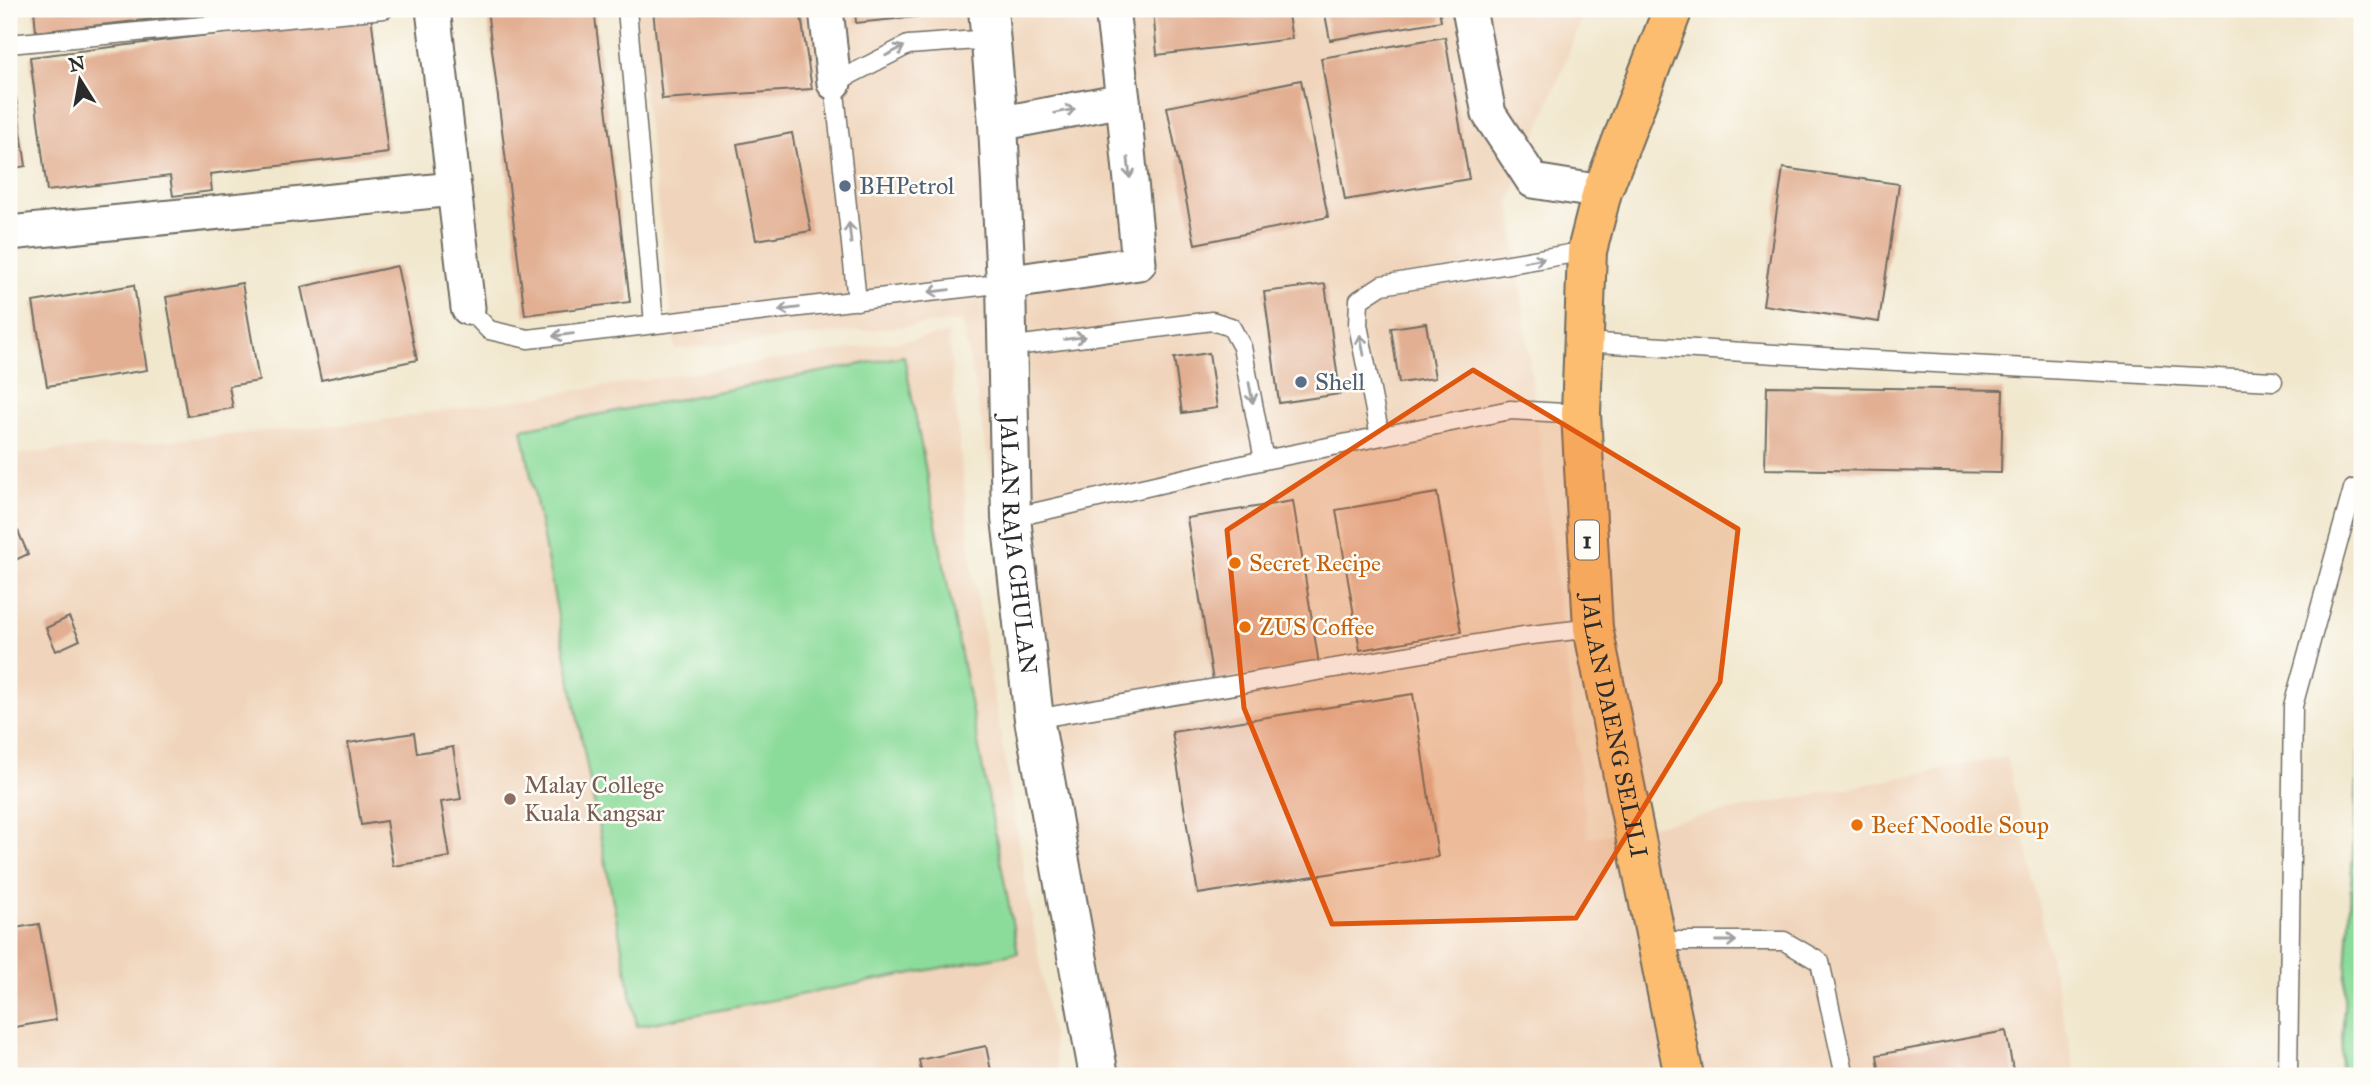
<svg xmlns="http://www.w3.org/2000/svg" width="2371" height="1085" viewBox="0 0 2371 1085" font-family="'IM FELL Great Primer',serif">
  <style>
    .built { fill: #f0d5bc }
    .green { fill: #8bdb9a; stroke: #5b8362; stroke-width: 2 }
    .building { fill: #e2af92 }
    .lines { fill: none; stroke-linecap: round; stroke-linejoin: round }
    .service-casing { stroke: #706d64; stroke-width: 21 }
    .minor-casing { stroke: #706d64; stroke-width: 37 }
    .tertiary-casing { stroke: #706d64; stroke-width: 42 }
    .trunk-casing { stroke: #706d64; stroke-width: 42 }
    .service { stroke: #fff; stroke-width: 18 }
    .minor { stroke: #fff; stroke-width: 33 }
    .tertiary { stroke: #fff; stroke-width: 38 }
    .trunk { stroke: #fcbd6f; stroke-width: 38 }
    .oneway { stroke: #a0a0a0 }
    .marked { fill: #df570e; fill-opacity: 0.2; stroke: #df570e; stroke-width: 5; stroke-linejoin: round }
    .service-dot { fill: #5c6f8a; stroke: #fdfcf7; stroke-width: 2.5 }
    .food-dot { fill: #e8710a; stroke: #fdfcf7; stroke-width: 2.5 }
    .education-dot { fill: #8d6e63; stroke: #fdfcf7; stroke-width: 2.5 }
    .labels { text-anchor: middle; stroke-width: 5; stroke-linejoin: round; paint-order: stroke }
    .shield { fill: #fdfcf7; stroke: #6a6a68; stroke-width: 2 }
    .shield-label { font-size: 23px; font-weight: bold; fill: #2b2b2b }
    .service-label { font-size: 24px; fill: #4e5e75; stroke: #fdfcf7; text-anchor: start }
    .street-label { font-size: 24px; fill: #2b2b2b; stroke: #fdfcf7 }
    .food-label { font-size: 24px; fill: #c56008; stroke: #fdfcf7; text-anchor: start }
    .education-label { font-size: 24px; fill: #785e54; stroke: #fdfcf7; text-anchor: start }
  </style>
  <rect width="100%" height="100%" fill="#fdfcf7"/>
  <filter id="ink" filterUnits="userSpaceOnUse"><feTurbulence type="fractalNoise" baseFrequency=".0143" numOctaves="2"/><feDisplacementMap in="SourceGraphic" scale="14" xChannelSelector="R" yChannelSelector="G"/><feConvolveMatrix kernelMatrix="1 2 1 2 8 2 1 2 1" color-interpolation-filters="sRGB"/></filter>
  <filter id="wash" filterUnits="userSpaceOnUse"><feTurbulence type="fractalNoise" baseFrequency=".00686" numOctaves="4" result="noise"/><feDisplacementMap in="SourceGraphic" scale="28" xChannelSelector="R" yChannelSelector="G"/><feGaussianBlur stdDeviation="1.57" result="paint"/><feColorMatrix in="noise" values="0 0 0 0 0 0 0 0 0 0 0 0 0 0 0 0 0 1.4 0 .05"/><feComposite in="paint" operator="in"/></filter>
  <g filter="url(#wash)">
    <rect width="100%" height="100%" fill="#f1e7cd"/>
    <g class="built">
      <polygon points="634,9 1586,9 1510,201 1588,838 2007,757 2076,1076 1110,1076 962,321 675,349"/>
      <polygon points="948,334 972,566 1059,1076 9,1076 9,455 370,422"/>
    </g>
    <g class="green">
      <polygon points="904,356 1018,953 637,1026 522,429"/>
      <polygon points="2362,696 2362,1076 2340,1076"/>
    </g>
    <g id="blocks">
      <g class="building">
        <polygon points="34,9 237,9 237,10 36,32"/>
        <polygon points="487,9 594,9 630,302 525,315"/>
        <polygon points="653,9 800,9 812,89 662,99"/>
        <polygon points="855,9 944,9 944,14 856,23"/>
        <polygon points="1153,9 1287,9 1292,39 1157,55"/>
        <polygon points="1324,9 1439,9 1441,21 1330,40"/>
        <polygon points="371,15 388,153 210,174 212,191 173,196 170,176 47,191 30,57"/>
        <polygon points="1445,37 1469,179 1345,200 1321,58"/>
        <polygon points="12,71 26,166 9,169 9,72"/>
        <polygon points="1301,80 1328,217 1195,244 1167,107"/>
        <polygon points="792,133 811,231 756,240 737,144"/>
        <polygon points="1783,168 1899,184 1879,322 1763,305"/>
        <polygon points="397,266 417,360 321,380 301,287"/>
        <polygon points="242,283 259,381 229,386 233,408 187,416 166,297"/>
        <polygon points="1325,284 1340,394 1279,403 1264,292"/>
        <polygon points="134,285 147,370 47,386 33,302"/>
        <polygon points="1426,323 1435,378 1399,383 1391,328"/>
        <polygon points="1209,353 1217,408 1182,413 1174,358"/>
        <polygon points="1767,386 2003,390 2001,473 1765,469"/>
        <polygon points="1437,493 1461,632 1360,650 1336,510"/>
        <polygon points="1293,501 1319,664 1213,681 1187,518"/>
        <polygon points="18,531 28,554 9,563 9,535"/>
        <polygon points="69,617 80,640 56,651 46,628"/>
        <polygon points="1413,694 1438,857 1198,894 1172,732"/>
        <polygon points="414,733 417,753 453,747 461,799 441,802 450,857 393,866 386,821 361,825 348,743"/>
        <polygon points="39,924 56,1020 9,1028 9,929"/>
        <polygon points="2006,1031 2014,1076 1880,1076 1877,1055"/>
        <polygon points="986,1046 992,1076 922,1076 919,1060"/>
      </g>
    </g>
  </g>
  <g filter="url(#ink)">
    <use href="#blocks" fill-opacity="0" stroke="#706d64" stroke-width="2"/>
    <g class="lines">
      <g class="service-casing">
        <g id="service">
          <polyline points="627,9 654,324"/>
          <polyline points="9,44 384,9"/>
          <polyline points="857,301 834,83 908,45 991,39"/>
          <polyline points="468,308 489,330 528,339 1006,283"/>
          <polyline points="1583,342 1840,358 2273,381"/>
          <polyline points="1007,347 1212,321 1231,327 1242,347 1264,460"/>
          <polyline points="1380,436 1358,325 1359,300 1382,285 1587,251"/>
          <polyline points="1011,518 1264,460 1510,410 1581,414"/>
          <polyline points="1034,719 1523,636 1593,628"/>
          <polyline points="1657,941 1784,941 1820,962 1845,1076"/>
          <polyline points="2288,1076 2293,706 2353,489"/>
        </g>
      </g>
      <g class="minor-casing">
        <g id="minor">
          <polyline points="433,9 468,308"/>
          <polyline points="826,9 834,83"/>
          <polyline points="1469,9 1489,114 1533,181 1602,192"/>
          <polyline points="998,124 1123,100 1112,9"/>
          <polyline points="9,233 454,189"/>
          <polyline points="1006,283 1139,263 1123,100"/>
        </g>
      </g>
      <g class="tertiary-casing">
        <g id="tertiary">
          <path id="s1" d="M 988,9 L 998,124 L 1006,283 L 1011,518 L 1034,719 L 1099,1076"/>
        </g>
      </g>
      <g class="trunk-casing">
        <g id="trunk">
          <path id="s2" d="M 1673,9 L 1602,192 L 1587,251 L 1581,414 L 1593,628 L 1684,1076"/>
        </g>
      </g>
      <use href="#service" class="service"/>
      <use href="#minor" class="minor"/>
      <use href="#tertiary" class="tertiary"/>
      <use href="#trunk" class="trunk"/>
    </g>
    <defs><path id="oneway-shaft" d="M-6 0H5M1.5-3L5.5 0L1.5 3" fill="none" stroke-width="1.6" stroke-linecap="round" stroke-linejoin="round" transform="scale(1.75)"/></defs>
    <g class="oneway">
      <use href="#oneway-shaft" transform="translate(895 51) rotate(-27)"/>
      <use href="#oneway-shaft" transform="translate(1065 111) rotate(-11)"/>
      <use href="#oneway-shaft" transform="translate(1129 168) rotate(84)"/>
      <use href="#oneway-shaft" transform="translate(850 233) rotate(-96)"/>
      <use href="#oneway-shaft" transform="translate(1534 260) rotate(-10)"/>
      <use href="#oneway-shaft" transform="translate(939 291) rotate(173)"/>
      <use href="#oneway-shaft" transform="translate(789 309) rotate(173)"/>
      <use href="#oneway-shaft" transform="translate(563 335) rotate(173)"/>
      <use href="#oneway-shaft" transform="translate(1075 338) rotate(-7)"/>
      <use href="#oneway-shaft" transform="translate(1362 345) rotate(-101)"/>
      <use href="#oneway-shaft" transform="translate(1251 393) rotate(79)"/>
      <use href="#oneway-shaft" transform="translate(1726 941)"/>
    </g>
  </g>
  <path class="marked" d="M 1473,370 L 1738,529 L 1720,682 L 1576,918 L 1332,924 L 1244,708 L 1227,530 Z"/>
  <g class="service-dot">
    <circle cx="845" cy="186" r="7"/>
    <circle cx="1301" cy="382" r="7"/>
  </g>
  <g class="food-dot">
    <circle cx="1235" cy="563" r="7"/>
    <circle cx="1245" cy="627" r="7"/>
    <circle cx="1857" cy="825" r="7"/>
  </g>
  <circle class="education-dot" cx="510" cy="799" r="7"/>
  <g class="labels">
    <rect class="shield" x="1575" y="520.5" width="24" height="39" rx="5"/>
    <g class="shield-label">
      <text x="1587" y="548">1</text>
    </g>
    <g class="service-label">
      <text x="859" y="194">BHPetrol</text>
      <text x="1315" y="390">Shell</text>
    </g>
    <g class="street-label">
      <text dy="8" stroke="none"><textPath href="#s1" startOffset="537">JALAN RAJA CHULAN</textPath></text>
      <text dy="8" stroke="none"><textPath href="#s2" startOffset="735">JALAN DAENG SELILI</textPath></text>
    </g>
    <g class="food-label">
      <text x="1249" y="571">Secret Recipe</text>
      <text x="1259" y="635">ZUS Coffee</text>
      <text x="1871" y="833">Beef Noodle Soup</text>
    </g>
    <g class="education-label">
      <text x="524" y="793">Malay College<tspan x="524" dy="28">Kuala Kangsar</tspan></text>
    </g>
  </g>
  <rect width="2371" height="1085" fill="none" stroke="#fdfcf7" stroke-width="35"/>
  <g transform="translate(80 80) rotate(349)" stroke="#fdfcf7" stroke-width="5" paint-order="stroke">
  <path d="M0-5L12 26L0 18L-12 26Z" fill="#2b2b2b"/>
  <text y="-10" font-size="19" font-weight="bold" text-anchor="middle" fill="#2b2b2b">N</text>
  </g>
</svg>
